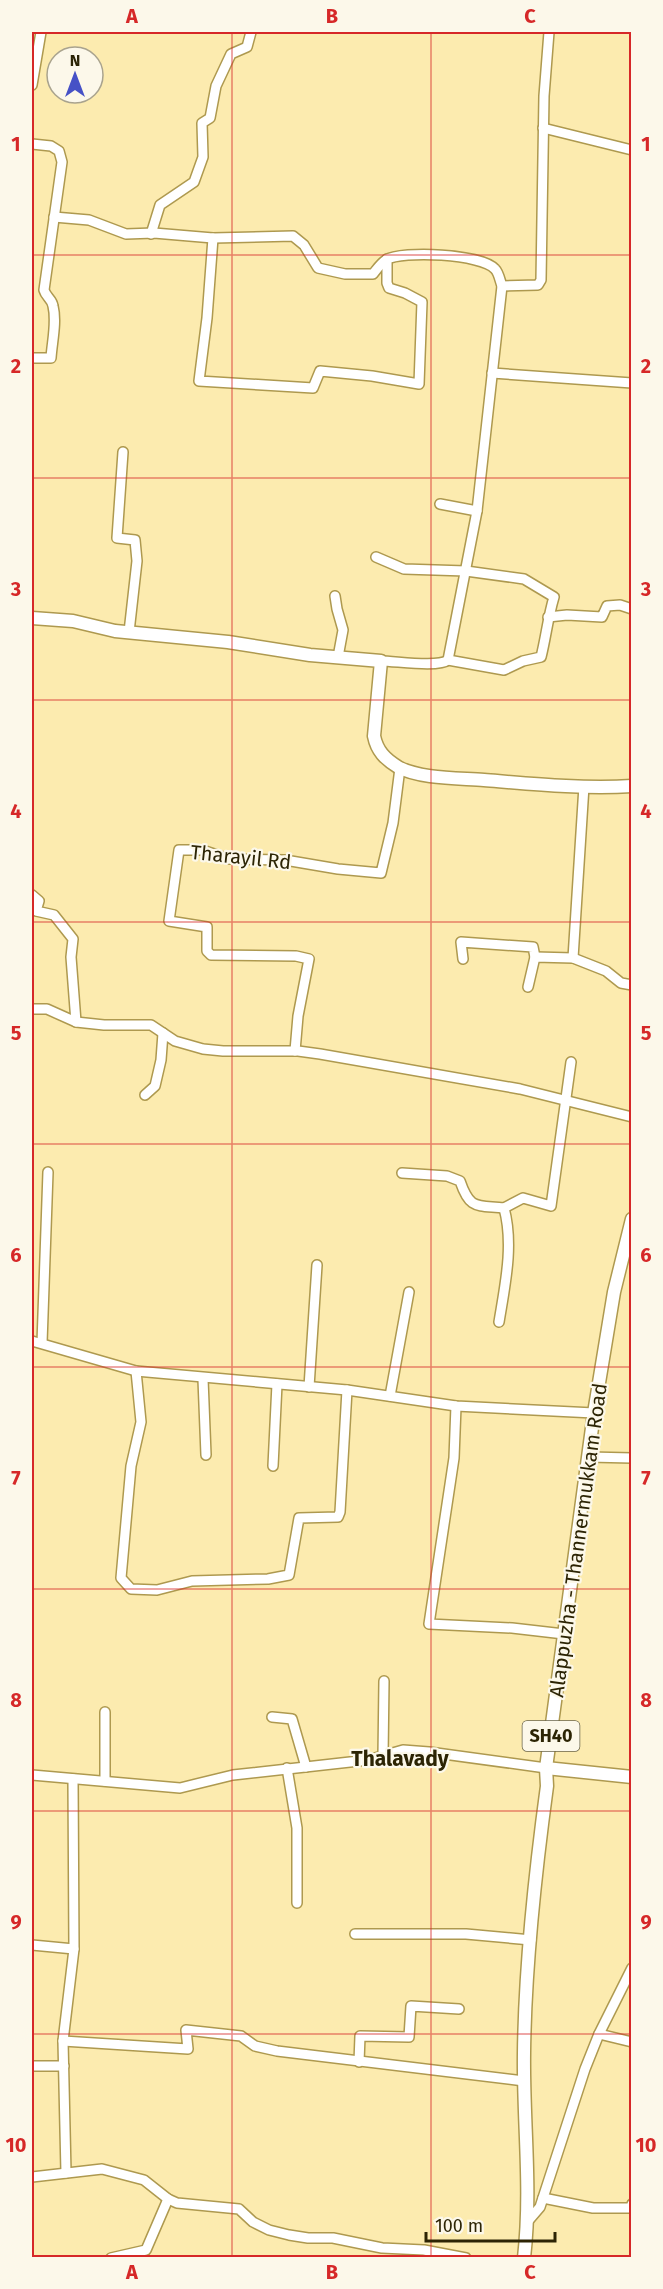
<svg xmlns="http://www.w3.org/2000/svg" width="663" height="2289" viewBox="0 0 663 2289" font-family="'Fira Sans',sans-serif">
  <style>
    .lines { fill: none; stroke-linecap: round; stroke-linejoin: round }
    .minor-casing { stroke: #ae994f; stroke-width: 12 }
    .major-casing { stroke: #ae994f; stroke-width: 15 }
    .minor { stroke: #fff; stroke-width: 9 }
    .major { stroke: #fff; stroke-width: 12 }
    .grid { fill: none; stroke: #d62828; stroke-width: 1.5; stroke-opacity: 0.55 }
    .labels { text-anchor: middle; stroke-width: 4.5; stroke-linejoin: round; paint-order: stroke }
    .shield { fill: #fcf8ea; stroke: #6a6449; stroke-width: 1.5 }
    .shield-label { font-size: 18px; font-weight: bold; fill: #2c2404 }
    .street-label { font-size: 20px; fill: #2c2404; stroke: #fcf8ea }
    .neighbourhood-label { font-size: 21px; font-weight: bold; fill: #2c2404; stroke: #fcf8ea }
    .neatline { fill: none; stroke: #d62828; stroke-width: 2 }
    .grid-label { font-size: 20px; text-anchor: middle; font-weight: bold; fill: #d62828 }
  </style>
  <rect width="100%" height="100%" fill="#fcebaf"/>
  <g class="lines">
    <g class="minor-casing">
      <g id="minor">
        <polyline points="32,85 41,32"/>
        <polyline points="543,128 632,150"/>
        <path d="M 32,144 L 51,146 L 59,151 L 62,162 L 44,290 C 46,297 52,299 53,306 C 57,322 52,342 51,358 L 32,358"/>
        <path d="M 54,217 L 89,220 L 126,234 L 154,233 L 213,238 L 293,236 L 304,245 L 318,268 L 345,274 L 373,274 C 377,269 381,263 386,260 C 402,250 482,254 495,269 C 499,273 500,281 502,286 L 477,511 L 448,660 C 438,668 396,661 381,661"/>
        <polyline points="151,234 160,205 194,182 203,157 202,123 210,118 216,86 231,54 247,47 251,32"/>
        <polyline points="213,238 207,318 199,381 313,388 320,371 372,376 419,384 422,302 405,293 389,288 387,283 387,259"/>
        <polyline points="502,286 538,285 541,280 544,96 549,32"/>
        <polyline points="492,373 632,383"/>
        <polyline points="123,452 117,538 135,540 137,561 129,632"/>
        <polyline points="440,504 477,511"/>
        <path d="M 376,557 L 404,569 L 466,571 L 524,579 L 554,597 C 548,617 546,637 541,657 L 523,661 L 504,670 L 448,660"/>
        <polyline points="335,596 337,609 343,630 338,657"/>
        <polyline points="548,617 567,615 602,617 607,606 620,605 632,609"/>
        <polyline points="32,895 39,901 36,911 54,915 73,939 71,957 76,1022"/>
        <polyline points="573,958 584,786"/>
        <polyline points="463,959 461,942 533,947 535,957"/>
        <polyline points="528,987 535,957 573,958 606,971 621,983 632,985"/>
        <polyline points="32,1009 47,1009 76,1022 104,1025 151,1025 175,1041 203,1049 223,1051 298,1051 320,1054 520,1089 632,1117"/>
        <polyline points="295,1051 298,1016 309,959 296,956 211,955 207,951 207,927 169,921 179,850 202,850 229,859 285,860 338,869 381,873 393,823 400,768"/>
        <polyline points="145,1095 155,1086 161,1060 163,1033"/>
        <path d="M 402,1173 L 447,1176 L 460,1181 C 470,1210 476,1205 504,1208"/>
        <path d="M 499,1322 C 505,1285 514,1245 504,1208 L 523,1198 L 551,1206 L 571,1062"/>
        <polyline points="32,1341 136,1371 347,1390 456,1406 594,1413"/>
        <polyline points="42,1343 48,1172"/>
        <polyline points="136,1371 141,1422 131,1466 121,1578 131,1589 157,1590 192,1581 268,1579 289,1575 299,1518 338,1517 340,1512 347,1390"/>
        <polyline points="203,1379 206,1455"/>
        <polyline points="309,1387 317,1265"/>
        <polyline points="390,1396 409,1292"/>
        <polyline points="456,1406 454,1458 429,1624 512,1628 564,1634"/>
        <polyline points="589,1457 632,1458"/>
        <polyline points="273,1466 277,1384"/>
        <polyline points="272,1717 292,1719 306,1767"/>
        <polyline points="383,1756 384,1681"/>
        <polyline points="287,1768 297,1828 297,1903"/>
        <polyline points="32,1775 180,1788 233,1775 368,1760 403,1750 429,1752 546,1768"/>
        <polyline points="105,1781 105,1712"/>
        <polyline points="355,1934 466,1934 531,1940"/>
        <polyline points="32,1945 74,1949"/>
        <polyline points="599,2034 632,2042"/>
        <polyline points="63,2041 188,2049 186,2030 241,2036 255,2046 277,2051 524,2081"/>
        <polyline points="359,2062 360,2036 409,2037 411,2006 459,2009"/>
        <polyline points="32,2066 64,2066"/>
        <polyline points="66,2173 63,2041 74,1949 73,1779"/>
        <polyline points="32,2177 102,2169 144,2180 168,2199 177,2203 239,2209 253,2222 269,2230 289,2235 308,2238 333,2238 382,2248 424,2250 466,2258"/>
        <polyline points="543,2198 593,2208 631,2208 632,2204"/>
        <polyline points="528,2221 540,2207 585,2069 599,2034 632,1968"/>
        <polyline points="111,2258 146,2250 168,2199"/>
      </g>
    </g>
    <g class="major-casing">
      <g id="major">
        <path d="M 32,618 L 73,621 L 115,631 L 228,642 L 310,655 L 381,661 L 374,736 C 377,751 385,759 398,767 C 420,779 460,778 484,780 C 533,784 583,789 632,786"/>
        <polyline points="546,1768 632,1777"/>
        <path d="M 524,2258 C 532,2188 523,2122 524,2053 C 525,1964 535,1874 547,1786 L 546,1768 L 594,1413 L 614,1292 L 632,1219"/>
      </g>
    </g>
    <use href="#minor" class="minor"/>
    <use href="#major" class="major"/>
  </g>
  <path class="grid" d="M 232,32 L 232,2258M 431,32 L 431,2258M 32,255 L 632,255M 32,478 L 632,478M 32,700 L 632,700M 32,922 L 632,922M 32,1144 L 632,1144M 32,1367 L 632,1367M 32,1589 L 632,1589M 32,1811 L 632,1811M 32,2034 L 632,2034"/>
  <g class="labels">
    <rect class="shield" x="522.5" y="1721" width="57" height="30" rx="4.5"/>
    <g class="shield-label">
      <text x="551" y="1742">SH40</text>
    </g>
    <g class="street-label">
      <text transform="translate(241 857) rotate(6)" y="7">Tharayil Rd</text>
      <text transform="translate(578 1540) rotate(-82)" y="7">Alappuzha - Thannermukkam Road</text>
    </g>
    <g class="neighbourhood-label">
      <text x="400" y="1766">Thalavady</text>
    </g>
  </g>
  <rect width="663" height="2289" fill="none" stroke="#fcf8ea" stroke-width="66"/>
  <g transform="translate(75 75)"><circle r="28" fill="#fcf8ea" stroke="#a9a38e" stroke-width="1.5"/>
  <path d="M0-4.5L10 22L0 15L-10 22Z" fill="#4651c6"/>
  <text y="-9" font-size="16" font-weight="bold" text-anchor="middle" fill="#2c2404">N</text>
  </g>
  <path d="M426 2232v9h129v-9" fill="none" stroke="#2c2404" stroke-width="3"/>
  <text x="435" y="2232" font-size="18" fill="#2c2404" stroke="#fcf8ea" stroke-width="4.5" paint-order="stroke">100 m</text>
  <rect x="33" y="33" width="597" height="2223" class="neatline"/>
  <g class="grid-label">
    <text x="132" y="23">A</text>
    <text x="332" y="23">B</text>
    <text x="530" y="23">C</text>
    <text x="16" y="151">1</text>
    <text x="646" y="151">1</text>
    <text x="16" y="373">2</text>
    <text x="646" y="373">2</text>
    <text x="16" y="596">3</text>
    <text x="646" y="596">3</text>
    <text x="16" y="818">4</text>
    <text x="646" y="818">4</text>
    <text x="16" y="1040">5</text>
    <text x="646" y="1040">5</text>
    <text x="16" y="1262">6</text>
    <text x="646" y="1262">6</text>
    <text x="16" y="1485">7</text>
    <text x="646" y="1485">7</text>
    <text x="16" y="1707">8</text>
    <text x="646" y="1707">8</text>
    <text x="16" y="1929">9</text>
    <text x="646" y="1929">9</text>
    <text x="16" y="2152">10</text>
    <text x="646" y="2152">10</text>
    <text x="132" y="2279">A</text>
    <text x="332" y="2279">B</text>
    <text x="530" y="2279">C</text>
  </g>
</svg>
